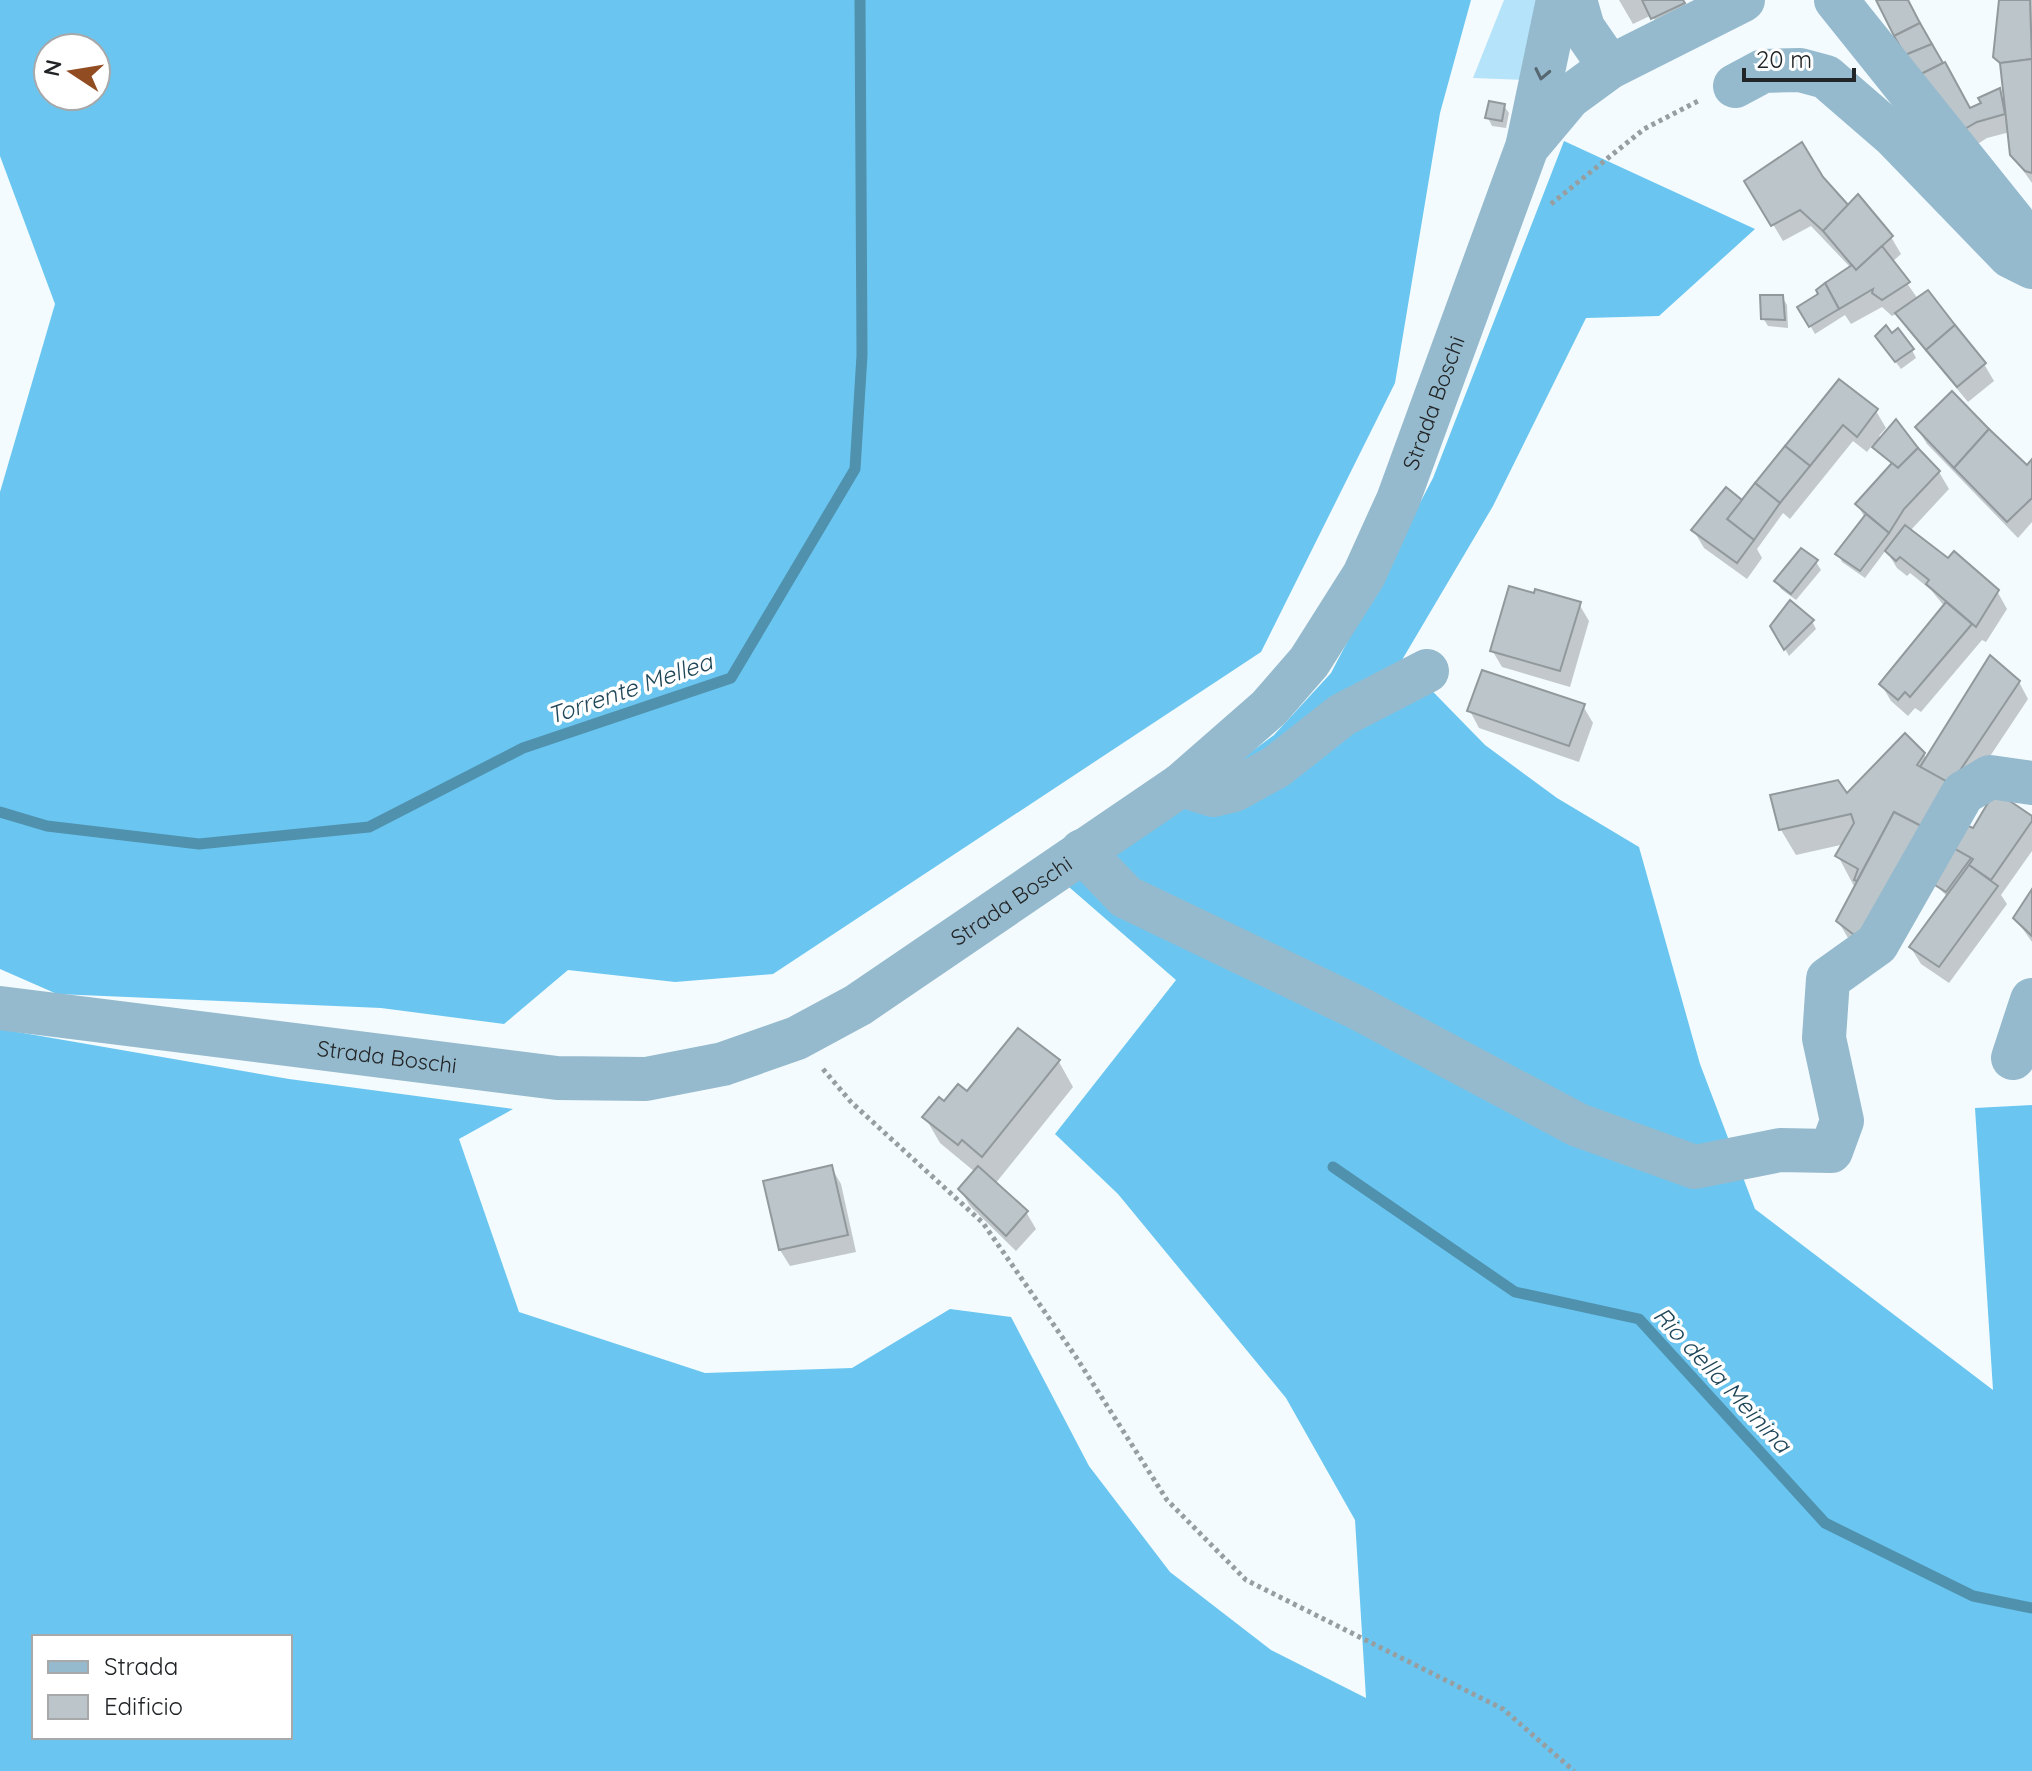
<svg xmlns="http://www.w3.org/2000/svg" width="2032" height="1771" viewBox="0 0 2032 1771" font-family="Quicksand,sans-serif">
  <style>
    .green { fill: #b4e3fa }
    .forest { fill: #6ac6f0; fill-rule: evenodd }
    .shadow { fill: #0003 }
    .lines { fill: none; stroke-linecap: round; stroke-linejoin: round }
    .stream { stroke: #5091ae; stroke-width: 11 }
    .building { fill: #bcc5c9; stroke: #91999d; stroke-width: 2 }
    .path { stroke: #989ea0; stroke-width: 5; stroke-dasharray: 4 4; stroke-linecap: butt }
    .minor { stroke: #95bacd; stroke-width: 44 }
    .oneway { stroke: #566872 }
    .labels { text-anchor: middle; stroke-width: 7; stroke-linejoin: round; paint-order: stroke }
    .street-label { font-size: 22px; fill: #222527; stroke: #fff }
    .water-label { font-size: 24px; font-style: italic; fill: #1f4759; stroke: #fff }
  </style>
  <rect width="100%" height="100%" fill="#f3fbfe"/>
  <polygon class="green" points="1504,0 1546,0 1529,80 1473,78"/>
  <g class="forest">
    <path d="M 0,0 L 1471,0 L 1440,113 L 1395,383 L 1261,652 L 773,974 L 675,982 L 568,970 L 504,1024 L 381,1008 L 57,994 L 0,969 L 0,492 L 55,304 L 0,156 ZM 48,48 L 96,48 L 96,96 L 48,96 Z"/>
    <path d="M 1564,141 L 1755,229 L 1659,316 L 1586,318 L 1493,506 L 1402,660 L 1485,745 L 1557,798 L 1639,847 L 1700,1064 L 1755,1209 L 1993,1390 L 1975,1108 L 2032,1105 L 2032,1771 L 0,1771 L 0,1029 L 289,1079 L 513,1109 L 459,1139 L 519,1312 L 705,1373 L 852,1368 L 950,1309 L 1011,1317 L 1089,1466 L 1170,1572 L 1271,1650 L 1366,1698 L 1355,1520 L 1286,1398 L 1118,1194 L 1055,1134 L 1176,980 L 1069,887 L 1274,735 L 1331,673 L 1433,478 ZM 34,1637 L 290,1637 L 290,1737 L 34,1737 Z"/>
  </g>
  <g class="shadow">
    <polygon points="1619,0 1683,0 1693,21 1663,35 1652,15 1633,24"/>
    <polygon points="1878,0 1907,0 1970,110 1999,91 2008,107 2003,69 1995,56 2001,0 2032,0 2032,183 2012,155 2010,132 1987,138 1968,150"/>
    <polygon points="1504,106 1509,113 1506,128 1492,126 1488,118"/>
    <polygon points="1821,178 1850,210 1891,237 1901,254 1892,262 1918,299 1984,364 1994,381 1968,402 1908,330 1898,313 1892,316 1882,307 1851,324 1845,315 1815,334 1800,308 1851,268 1811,226 1783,241 1747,181"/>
    <polygon points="1782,297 1787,305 1788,328 1768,326 1763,318"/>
    <polygon points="1882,344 1912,350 1916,358 1901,369"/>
    <polygon points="1839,382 1876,411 1886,428 1879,436 1939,472 1949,489 1910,531 1997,591 2007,609 1986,642 1982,640 1921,712 1915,708 1908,716 1891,701 1881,684 1945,607 1931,590 1910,573 1907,576 1897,568 1886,550 1865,578 1842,562 1838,554 1865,518 1857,504 1871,486 1875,489 1893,466 1873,444 1867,452 1853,441 1790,519 1783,513 1757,549 1762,558 1747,579 1704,548 1694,531 1742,504"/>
    <polygon points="1917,428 2027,468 2032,463 2032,522 2018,538 1927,444"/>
    <polygon points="1816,562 1821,570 1796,600 1781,589 1776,581"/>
    <polygon points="1535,596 1579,604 1589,621 1570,687 1502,667 1492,650"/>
    <polygon points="1812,621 1816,629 1789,656 1772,626"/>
    <polygon points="2019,682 2028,699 1959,803 1872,956 1848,938 1838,921 1855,888 1838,856 1845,844 1796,855 1781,830 1924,754 1927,760"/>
    <polygon points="1583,706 1593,723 1579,762 1479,728 1470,711"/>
    <polygon points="2032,819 2032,851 2001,895 2007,904 1949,983 1921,964 1911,948 1948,897 1932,882 1955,848"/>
    <polygon points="2032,892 2032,942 2015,918"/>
    <polygon points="1059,1062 1073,1087 995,1184 1026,1212 1036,1229 1016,1251 970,1206 960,1189 975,1172 940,1143 925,1117 968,1094"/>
    <polygon points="831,1167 841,1184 856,1252 790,1266 780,1250"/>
  </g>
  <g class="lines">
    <g class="stream">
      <polyline points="0,812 47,826 199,844 369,827 523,748 731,678 855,469 862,355 860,0"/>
      <polyline points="1333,1167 1515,1292 1639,1319 1825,1523 1973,1596 2032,1608"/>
    </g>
  </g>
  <g class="building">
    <polygon points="1642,0 1683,0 1685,3 1651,19"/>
    <polygon points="1876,0 1908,0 1920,23 1894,36"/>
    <polygon points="1999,0 2030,0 2032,59 2000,63 1993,57"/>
    <polygon points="1920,23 1932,44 1905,55 1894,36"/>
    <polygon points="1932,44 1943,63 1917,76 1905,55"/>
    <polygon points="2032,59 2032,173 2025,171 2010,155 2000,63"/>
    <polygon points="1945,62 1970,108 1981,103 1978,98 2000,88 2005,114 1977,122 1956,134 1917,76"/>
    <polygon points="1489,101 1505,104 1502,121 1485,118"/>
    <polygon points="1802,142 1823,177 1850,207 1823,231 1800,210 1771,226 1744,181"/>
    <polygon points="1858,194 1893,236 1856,270 1823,231"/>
    <polygon points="1882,246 1910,282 1882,300 1872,293 1873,289 1839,309 1825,283 1852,265 1856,270"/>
    <polygon points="1825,283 1839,309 1809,327 1797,307 1818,294 1816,290"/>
    <polygon points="1928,290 1955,325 1926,350 1895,313"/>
    <polygon points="1760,295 1783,295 1785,320 1761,319"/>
    <polygon points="1886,325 1892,333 1898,328 1914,349 1895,362 1875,336"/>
    <polygon points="1955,325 1986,363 1957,387 1926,350"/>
    <polygon points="1839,379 1878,409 1857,437 1843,425 1810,466 1785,446"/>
    <polygon points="1952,391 1989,429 1954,468 1915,427"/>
    <polygon points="1896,419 1918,448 1898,468 1872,447"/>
    <polygon points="1989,429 2027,465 2032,459 2032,498 2007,522 1954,468"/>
    <polygon points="1785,446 1810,466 1780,503 1755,483"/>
    <polygon points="1918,448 1940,471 1904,509 1889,533 1855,504 1892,463 1898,468"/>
    <polygon points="1755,483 1780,503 1754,540 1727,519"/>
    <polygon points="1726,487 1742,500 1727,519 1754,540 1737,563 1691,530"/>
    <polygon points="1866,514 1889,533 1860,571 1835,554"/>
    <polygon points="1905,525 1948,558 1954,551 1999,590 1976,627 1926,584 1929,580 1900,557 1896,561 1885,551"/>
    <polygon points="1801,548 1818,560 1791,594 1774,581"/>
    <polygon points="1509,586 1534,593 1535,589 1581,602 1560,671 1490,651"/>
    <polygon points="1790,600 1814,620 1784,650 1770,626"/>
    <polygon points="1946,602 1972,624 1910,697 1905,692 1898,700 1879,684"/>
    <polygon points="1990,655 2020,681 1951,784 1920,767"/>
    <polygon points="1482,670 1585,704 1569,746 1467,711"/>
    <polygon points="1905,733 1925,753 1917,765 1951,784 1925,828 1894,812 1857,881 1854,880 1858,869 1835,856 1854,823 1851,814 1779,830 1770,795 1838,780 1847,793"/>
    <polygon points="1995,791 2032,816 2032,821 1991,880 1969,865 1973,859 1953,848 1966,825 1973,828"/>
    <polygon points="1894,812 1925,828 1862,941 1836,921"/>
    <polygon points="1953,848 1971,858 1946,892 1930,882"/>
    <polygon points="1969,865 1998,886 1939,967 1909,947"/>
    <polygon points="2032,889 2032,936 2013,918"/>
    <polygon points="1018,1028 1060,1060 982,1157 962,1140 958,1145 922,1117 939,1097 944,1101 958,1084 967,1091"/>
    <polygon points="832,1165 848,1235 779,1250 763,1181"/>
    <polygon points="978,1166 1028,1211 1006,1236 958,1189"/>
  </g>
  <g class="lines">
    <g class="path">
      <polyline points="1551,204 1644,129 1700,100"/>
      <polyline points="823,1069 851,1102 983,1223 1076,1357 1167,1500 1246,1580 1503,1709 1574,1771"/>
    </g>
    <g class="minor">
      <polyline points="1575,0 1583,28 1610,67"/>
      <polyline points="1836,0 2013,221 2021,237"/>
      <polyline points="1735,86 1763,71 1800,70 1826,77 1893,135 2010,256 2032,267"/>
      <polyline points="1528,143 1558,0"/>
      <polyline points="1181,785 1213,795 1234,790 1276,767 1342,715 1427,671"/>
      <polyline points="1082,851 1126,897 1360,1009 1578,1125 1695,1167 1780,1150 1831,1151 1842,1121 1824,1038 1828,979 1877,944 1963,793 1990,777 2032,783"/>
      <path id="s1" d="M 0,1008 L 557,1078 L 646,1079 L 723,1064 L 797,1038 L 858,1005 L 1181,785 L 1269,708 L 1309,662 L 1364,575 L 1398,500 L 1527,147 L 1569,97 L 1610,67 L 1743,0"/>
      <polyline points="2013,1058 2032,1000"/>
    </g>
  </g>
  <defs><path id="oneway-chevron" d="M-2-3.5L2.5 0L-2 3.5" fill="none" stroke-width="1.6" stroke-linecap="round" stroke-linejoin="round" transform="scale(2)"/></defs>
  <use class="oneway" href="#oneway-chevron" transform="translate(1542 74) rotate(102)"/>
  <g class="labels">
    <g class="street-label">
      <text dy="8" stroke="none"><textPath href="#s1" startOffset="1734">Strada Boschi</textPath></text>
      <text dy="8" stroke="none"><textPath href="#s1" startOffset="1062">Strada Boschi</textPath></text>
      <text dy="8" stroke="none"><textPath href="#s1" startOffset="390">Strada Boschi</textPath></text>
    </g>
    <g class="water-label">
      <text transform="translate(630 689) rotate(-19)" y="8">Torrente Mellea</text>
      <text transform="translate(1722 1380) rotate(47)" y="8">Rio della Meinina</text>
    </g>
  </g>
  <rect x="32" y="1635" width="260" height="104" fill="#ffffff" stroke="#a7a8a9" stroke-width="2"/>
  <rect x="48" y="1661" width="40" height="12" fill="#95bacd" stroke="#a7a8a9" stroke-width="2"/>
  <text x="104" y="1675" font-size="24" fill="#222527">Strada</text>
  <rect x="48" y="1695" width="40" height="24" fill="#bcc5c9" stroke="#a7a8a9" stroke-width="2"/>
  <text x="104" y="1715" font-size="24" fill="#222527">Edificio</text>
  <g transform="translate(72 72) rotate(282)"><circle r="38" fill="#ffffff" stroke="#a7a8a9" stroke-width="2"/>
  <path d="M0-6L14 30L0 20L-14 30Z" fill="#914c22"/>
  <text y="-12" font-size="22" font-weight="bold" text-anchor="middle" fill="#222527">N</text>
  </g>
  <path d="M1744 68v12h110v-12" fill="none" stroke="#222527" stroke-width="4"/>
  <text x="1756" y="68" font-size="24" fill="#222527" stroke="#ffffff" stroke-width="6" paint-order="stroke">20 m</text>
</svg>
